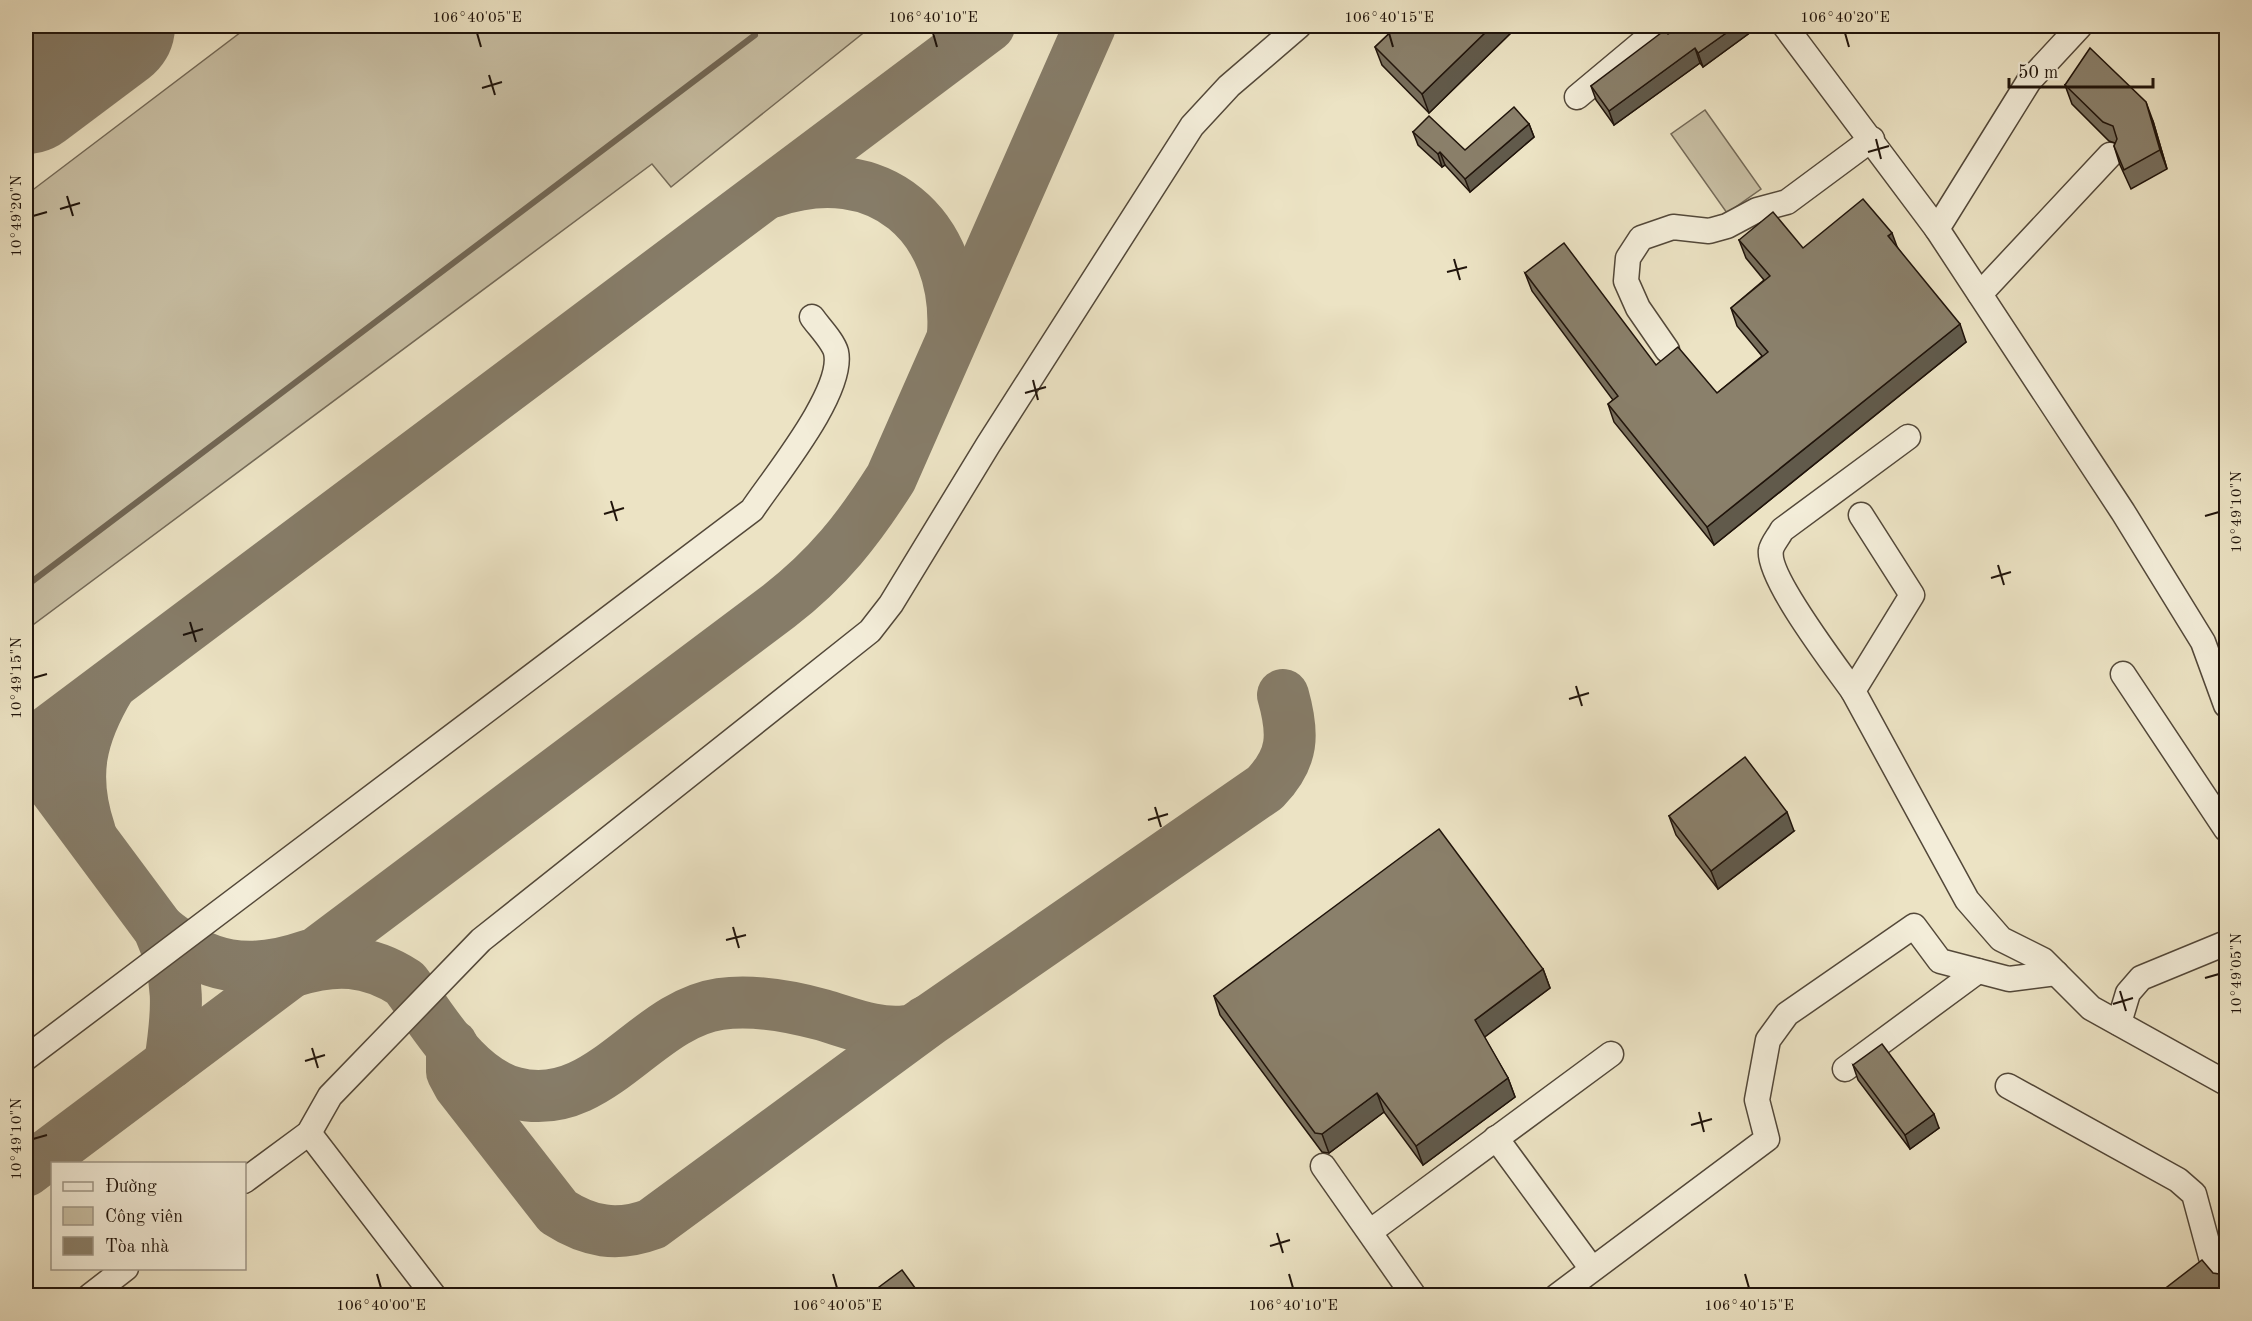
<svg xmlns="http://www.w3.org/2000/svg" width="2252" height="1321" viewBox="0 0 2252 1321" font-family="'Old Standard TT',serif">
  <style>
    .green { fill: #c9c0a5; stroke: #746a58; stroke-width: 1.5 }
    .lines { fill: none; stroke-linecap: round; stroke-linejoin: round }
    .stream { stroke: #716654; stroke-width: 6 }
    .taxiway { stroke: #867c68; stroke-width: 52 }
    .runway { stroke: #867c68; stroke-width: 130 }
    .minor-casing { stroke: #534839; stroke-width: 27 }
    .minor { stroke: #f3edd9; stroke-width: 24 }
    .wall { fill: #776e5c; stroke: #20140b; stroke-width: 1.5 }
    .shaded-wall { fill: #615a4b; stroke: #20140b; stroke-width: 1.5 }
    .building { fill: #8a806b; stroke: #20140b; stroke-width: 1.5 }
    .ticks { fill: none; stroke: #20140b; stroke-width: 2 }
    .neatline { fill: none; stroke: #20140b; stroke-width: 2 }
    .ticks-label { font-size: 15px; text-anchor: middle; fill: #20140b }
  </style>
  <rect width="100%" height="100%" fill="#ece3c4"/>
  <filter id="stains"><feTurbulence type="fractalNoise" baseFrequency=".00333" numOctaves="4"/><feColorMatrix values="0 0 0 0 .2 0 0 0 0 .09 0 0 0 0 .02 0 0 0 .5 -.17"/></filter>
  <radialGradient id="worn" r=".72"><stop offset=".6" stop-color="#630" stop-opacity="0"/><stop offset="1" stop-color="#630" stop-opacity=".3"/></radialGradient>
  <g class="green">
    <polygon points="249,26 872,26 671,187 652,164 26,630 26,195"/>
    <polygon points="1705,110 1761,189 1727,213 1671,134"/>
  </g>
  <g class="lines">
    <polyline class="stream" points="26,586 755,35"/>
    <g class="taxiway">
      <path d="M 772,192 C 878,155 960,225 953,335"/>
      <polyline points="26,748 989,26"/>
      <path d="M 26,750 L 159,929 C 181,978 178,1011 170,1063"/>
      <path d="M 90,832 C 71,776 80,736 110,686"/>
      <path d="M 159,929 C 206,969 249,976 307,956"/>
      <path d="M 294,971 C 335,958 368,959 405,983 C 434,1021 465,1080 515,1093 C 599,1115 644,1015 720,1004 C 754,999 790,1006 823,1015 C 850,1023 878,1035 907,1031 C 914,1031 921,1025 927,1021"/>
      <path d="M 452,1045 L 452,1072 L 459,1085 L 558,1212 C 589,1232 617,1237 652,1224 L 931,1019 L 1265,788 C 1294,758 1294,734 1283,695"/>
      <path d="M 26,1171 L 779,606 C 828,568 858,530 891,478 L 1090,26"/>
    </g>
    <polyline class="runway" points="26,89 110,26"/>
    <g class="minor-casing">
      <g id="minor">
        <polyline points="1785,26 1937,229 2123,512 2203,642 2226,705"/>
        <polyline points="1577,97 1662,26"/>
        <polyline points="1937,229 2029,81 2080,26"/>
        <polyline points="1980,294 2110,155"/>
        <polyline points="1667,350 1638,308 1626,281 1628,258 1641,238 1673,227 1709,231 1727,226 1757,210 1787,202 1872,139"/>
        <polyline points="1861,515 1912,595 1853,691 1967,900 2001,939 2043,960 2091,1008 2226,1083"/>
        <polyline points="2123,674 2226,829"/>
        <path d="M 1853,691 C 1836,667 1766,576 1771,550 C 1772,544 1779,536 1782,530 L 1908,437"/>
        <polyline points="2119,1023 2128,993 2141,978 2226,943"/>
        <path d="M 26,1058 L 752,510 C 774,477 845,391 836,352 C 833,341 819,327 812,317"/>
        <polyline points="1845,1069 1978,971"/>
        <polyline points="2008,1086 2178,1180 2194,1194 2211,1257 2226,1278"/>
        <polyline points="309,1133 434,1296"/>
        <polyline points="1496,1138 1592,1269"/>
        <polyline points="1323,1166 1414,1296"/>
        <polyline points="244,1181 309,1133 330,1096 481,940 870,631 891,604 988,445 1192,126 1229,86 1299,26"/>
        <polyline points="1371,1231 1611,1054"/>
        <polyline points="90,1296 126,1268"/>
        <polyline points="1557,1296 1767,1139 1757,1100 1768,1040 1787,1014 1914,926 1940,961 2009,979 2056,973"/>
      </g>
    </g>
    <use href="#minor" class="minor"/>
  </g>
  <g class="wall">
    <polygon points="1397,26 1518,26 1429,113 1382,65 1375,47"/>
    <polygon points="1681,26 1754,26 1755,29 1703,67 1700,63 1614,125 1596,100 1591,86"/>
    <polygon points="2065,85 2153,121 2167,169 2131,189 2120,165 2114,146 2115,143 2109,141 2072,104"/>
    <polygon points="1529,124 1534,137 1470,192 1445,165 1442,167 1418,145 1413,132 1465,150"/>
    <polygon points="1739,240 1803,248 1897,247 1966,342 1714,545 1614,422 1608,404 1613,400 1532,291 1525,273 1656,365 1717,393 1762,356 1737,326 1731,308 1764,280 1746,258"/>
    <polygon points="1669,816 1794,831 1718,889 1676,835"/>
    <polygon points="1543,969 1550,988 1484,1037 1508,1078 1515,1097 1423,1165 1384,1112 1329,1153 1322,1152 1220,1015 1214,996"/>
    <polygon points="1853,1065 1939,1128 1910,1149 1858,1080"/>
  </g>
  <g class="shaded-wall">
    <polygon points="1492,26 1518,26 1429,113 1422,94"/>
    <polygon points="1736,26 1754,26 1755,29 1703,67 1698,53"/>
    <polygon points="1695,48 1700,63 1614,125 1609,111"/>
    <polygon points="2146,102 2153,121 2167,169 2160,150"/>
    <polygon points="1529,124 1534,137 1470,192 1465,179"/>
    <polygon points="1440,152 1445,165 1442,167 1438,154"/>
    <polygon points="1892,233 1899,252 1888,236"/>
    <polygon points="1960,324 1966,342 1714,545 1707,527"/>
    <polygon points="1787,812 1794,831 1718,889 1711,871"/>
    <polygon points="1543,969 1550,988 1482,1039 1475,1020"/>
    <polygon points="1508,1078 1515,1097 1423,1165 1416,1146"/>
    <polygon points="1377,1093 1384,1112 1329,1153 1322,1134"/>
    <polygon points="1934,1114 1939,1128 1910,1149 1905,1135"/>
  </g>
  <g class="building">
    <polygon points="1397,26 1492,26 1422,94 1375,47"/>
    <polygon points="1681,26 1736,26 1698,53 1695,48 1609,111 1591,86 1665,30 1668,34"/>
    <polygon points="2090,48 2146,102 2160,150 2124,170 2114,146 2117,139 2113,126 2103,122 2065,85"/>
    <polygon points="1514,107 1529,124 1465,179 1440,152 1438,154 1413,132 1429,116 1465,150"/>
    <polygon points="1863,199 1892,233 1888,236 1960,324 1707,527 1608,404 1618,396 1525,273 1564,243 1656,365 1678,347 1717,393 1768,352 1731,308 1770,276 1739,240 1773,212 1803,248"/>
    <polygon points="1745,757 1787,812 1711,871 1669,816"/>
    <polygon points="1439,829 1543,969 1475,1020 1508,1078 1416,1146 1377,1093 1322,1134 1315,1133 1214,996"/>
    <polygon points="1882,1044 1934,1114 1905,1135 1853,1065"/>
    <polygon points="2202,1260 2213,1273 2219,1274 2226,1284 2226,1296 2138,1296 2142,1292 2163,1290"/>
    <polygon points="902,1270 921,1296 867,1296"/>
    <polygon points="1566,1289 1571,1296 1554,1296"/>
  </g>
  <path class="ticks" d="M 477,33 L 481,47M 933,33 L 937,47M 1389,33 L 1393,47M 1845,33 L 1849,47M 489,75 L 495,95M 482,88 L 502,82M 1876,139 L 1881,159M 1868,152 L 1889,146M 67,196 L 73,216M 60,209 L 80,203M 33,216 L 47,212M 1454,259 L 1460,280M 1447,272 L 1467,267M 1033,380 L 1038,400M 1025,393 L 1046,387M 611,501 L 617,521M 604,514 L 624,508M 2205,516 L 2219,512M 1998,565 L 2004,585M 1991,578 L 2011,572M 190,622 L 196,642M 183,635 L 203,629M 33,678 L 47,674M 1576,686 L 1582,706M 1569,699 L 1589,693M 1155,807 L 1161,827M 1148,820 L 1168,814M 733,927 L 739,948M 726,940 L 746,935M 2205,978 L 2219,974M 2120,991 L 2126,1011M 2113,1004 L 2133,998M 312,1048 L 318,1068M 305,1061 L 325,1055M 1699,1112 L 1704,1132M 1691,1125 L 1712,1119M 33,1139 L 47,1135M 1277,1233 L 1283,1253M 1270,1246 L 1290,1240M 377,1274 L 381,1288M 833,1274 L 837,1288M 1289,1274 L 1293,1288M 1745,1274 L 1749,1288"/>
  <rect width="2252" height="1321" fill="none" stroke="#ece3c4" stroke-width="66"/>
  <rect x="51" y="1162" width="195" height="108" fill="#f3edd9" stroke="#9f9687" stroke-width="1.5"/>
  <rect x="63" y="1182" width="30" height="9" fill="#f3edd9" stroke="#9f9687" stroke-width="1.5"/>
  <text x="105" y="1192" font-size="18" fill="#20140b">Đường</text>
  <rect x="63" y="1207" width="30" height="18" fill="#c9c0a5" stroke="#9f9687" stroke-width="1.5"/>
  <text x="105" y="1222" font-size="18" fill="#20140b">Công viên</text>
  <rect x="63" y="1237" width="30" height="18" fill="#8a806b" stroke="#9f9687" stroke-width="1.5"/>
  <text x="105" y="1252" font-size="18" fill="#20140b">Tòa nhà</text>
  <path d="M2009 78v9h144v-9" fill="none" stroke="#20140b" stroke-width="3"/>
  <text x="2018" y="78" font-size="18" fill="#20140b" stroke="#f3edd9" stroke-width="4.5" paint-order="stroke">50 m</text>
  <rect x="33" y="33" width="2186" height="1255" class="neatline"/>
  <g class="ticks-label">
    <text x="477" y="22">106°40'05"E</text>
    <text x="933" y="22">106°40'10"E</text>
    <text x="1389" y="22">106°40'15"E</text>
    <text x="1845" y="22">106°40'20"E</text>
    <text transform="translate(16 216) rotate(-90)" y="5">10°49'20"N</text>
    <text transform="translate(2236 512) rotate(-90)" y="5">10°49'10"N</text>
    <text transform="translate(16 678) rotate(-90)" y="5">10°49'15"N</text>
    <text transform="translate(2236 974) rotate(-90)" y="5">10°49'05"N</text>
    <text transform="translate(16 1139) rotate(-90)" y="5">10°49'10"N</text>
    <text x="381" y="1310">106°40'00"E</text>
    <text x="837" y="1310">106°40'05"E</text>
    <text x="1293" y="1310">106°40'10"E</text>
    <text x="1749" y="1310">106°40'15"E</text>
  </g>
  <rect width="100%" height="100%" filter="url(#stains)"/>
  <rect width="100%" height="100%" fill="url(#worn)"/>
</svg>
